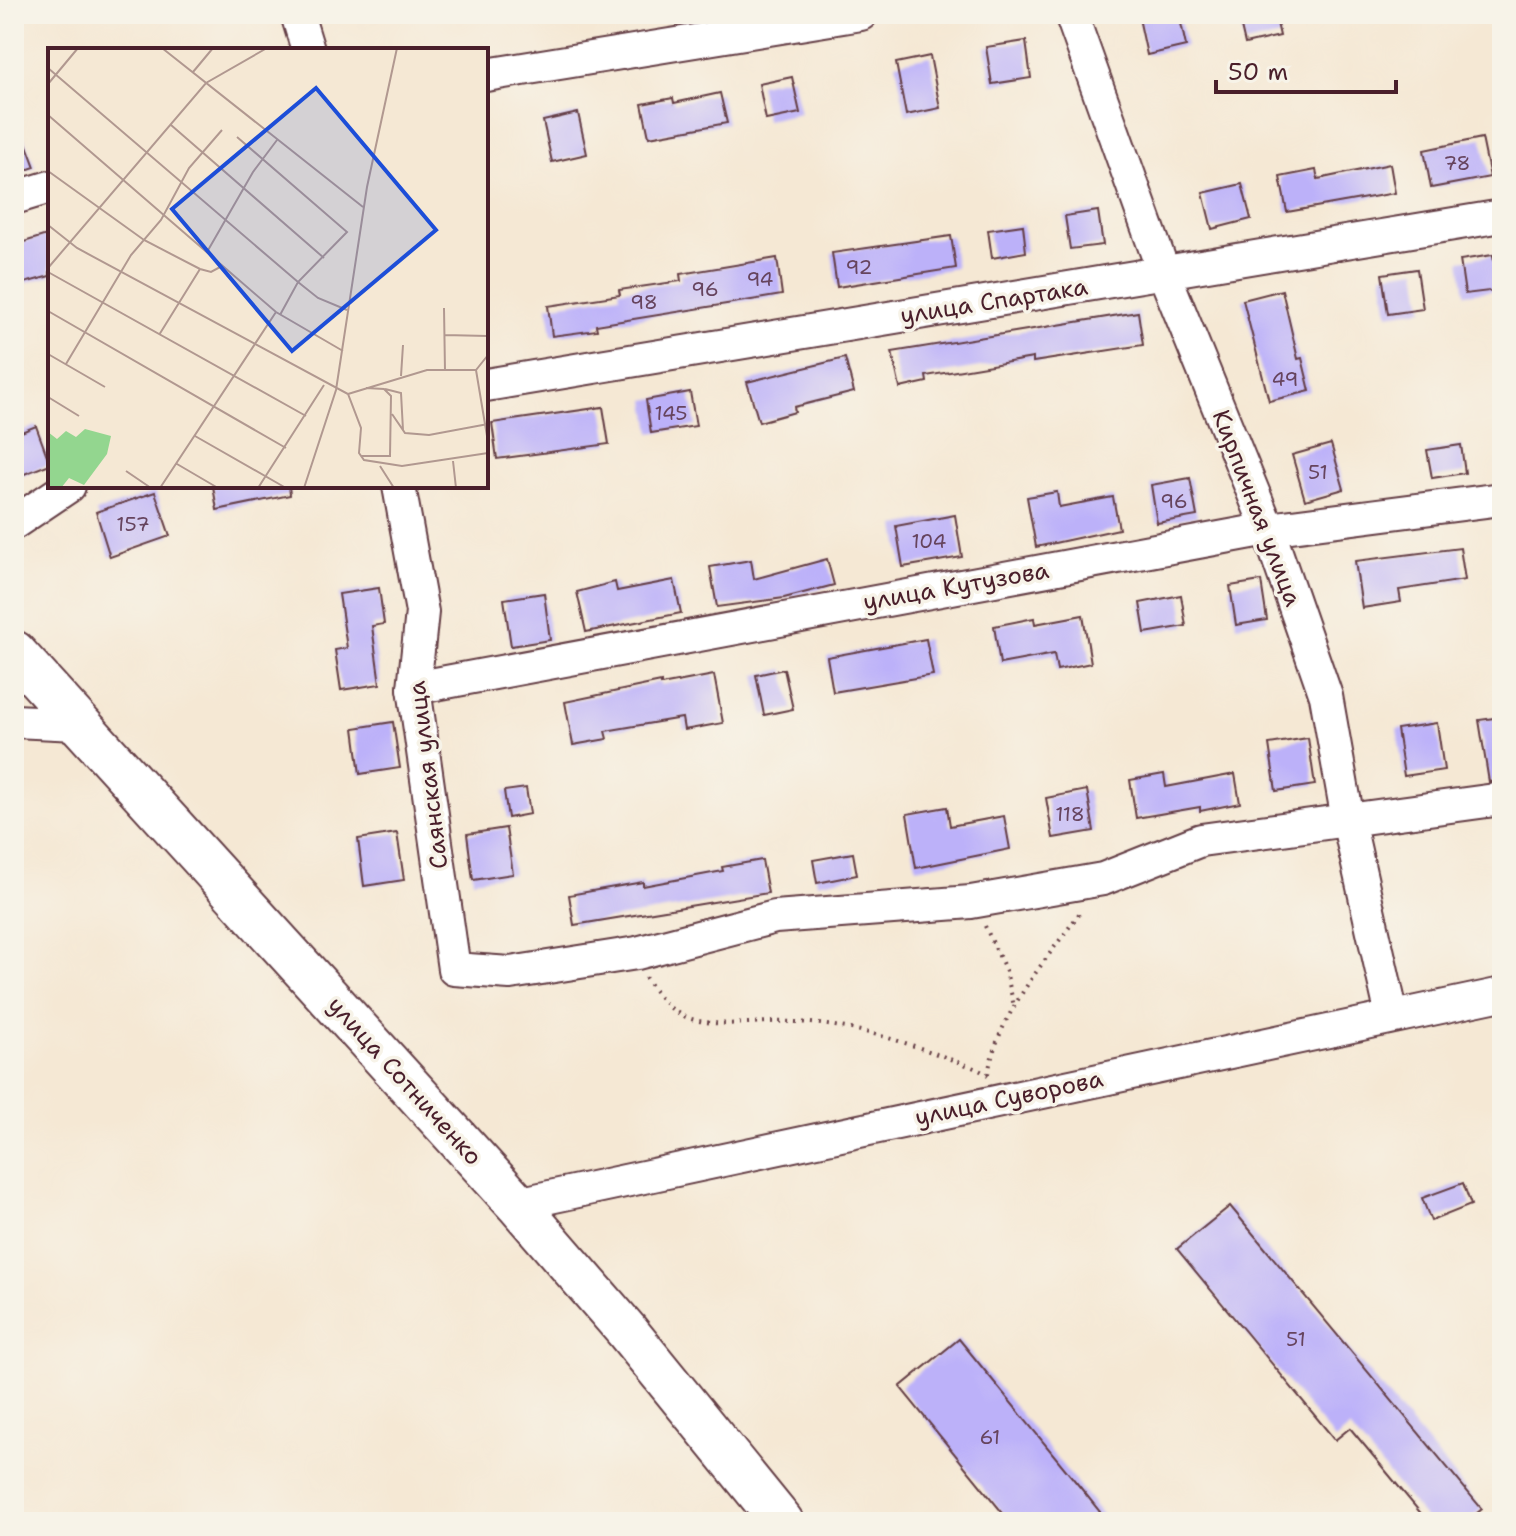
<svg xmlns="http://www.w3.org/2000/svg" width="1516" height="1536" viewBox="0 0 1516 1536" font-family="'Shantell Sans',sans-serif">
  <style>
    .building { fill: #bcb1f9 }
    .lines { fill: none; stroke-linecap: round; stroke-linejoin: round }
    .minor-casing { stroke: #643d44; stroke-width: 36 }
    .major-casing { stroke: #643d44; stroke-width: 46 }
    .path { stroke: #643d44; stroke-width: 4; stroke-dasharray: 2 6; stroke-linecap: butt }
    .minor { stroke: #fff; stroke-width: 32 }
    .major { stroke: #fff; stroke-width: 42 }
    .labels { text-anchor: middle; stroke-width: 7; stroke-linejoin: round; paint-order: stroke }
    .number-label { font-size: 20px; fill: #66445e }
    .street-label { font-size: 24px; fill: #4a1f2b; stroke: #f7f3e8 }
    .inset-road { fill: none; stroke: #b19890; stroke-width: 2 }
    .view { fill: #1d4ed8; fill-opacity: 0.15; stroke: #1d4ed8; stroke-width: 4 }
    .inset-edge { fill: none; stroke: #4a1f2b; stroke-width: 4 }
  </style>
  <rect width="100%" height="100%" fill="#f7f3e8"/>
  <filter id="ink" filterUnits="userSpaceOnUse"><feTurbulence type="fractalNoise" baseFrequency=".0125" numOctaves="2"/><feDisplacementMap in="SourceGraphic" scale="16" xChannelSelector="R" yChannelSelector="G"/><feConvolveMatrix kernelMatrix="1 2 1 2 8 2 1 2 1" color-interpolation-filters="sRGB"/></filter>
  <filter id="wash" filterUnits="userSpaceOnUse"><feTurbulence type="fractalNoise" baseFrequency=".006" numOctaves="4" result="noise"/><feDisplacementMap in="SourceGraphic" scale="32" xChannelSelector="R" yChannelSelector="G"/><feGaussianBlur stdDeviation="1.8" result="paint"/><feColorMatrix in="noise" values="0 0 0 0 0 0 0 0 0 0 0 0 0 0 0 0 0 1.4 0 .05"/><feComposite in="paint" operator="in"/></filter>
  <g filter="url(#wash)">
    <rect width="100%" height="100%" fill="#f5e8d4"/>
    <g id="blocks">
      <g class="building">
        <polygon points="1159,14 1179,14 1186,46 1147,55 1139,18"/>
        <polygon points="1238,14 1275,14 1280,36 1245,44"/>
        <polygon points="1026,41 1031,78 992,84 986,47"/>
        <polygon points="930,56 940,108 906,115 896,63"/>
        <polygon points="792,77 800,113 766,120 759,84"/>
        <polygon points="720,93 727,123 649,137 642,104 673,98 674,103"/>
        <polygon points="578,113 587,154 552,162 543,121"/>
        <polygon points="16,116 35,167 14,174 14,117"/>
        <polygon points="1482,138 1490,177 1431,188 1424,150"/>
        <polygon points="1390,164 1395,193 1287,212 1280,177 1316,170 1318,179"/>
        <polygon points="1242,184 1251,219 1212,229 1203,193"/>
        <polygon points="1098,211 1103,245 1070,249 1065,216"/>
        <polygon points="1023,225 1026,252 992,258 988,230"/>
        <polygon points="50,234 50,276 14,286 14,245"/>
        <polygon points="951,236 956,268 837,287 832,253"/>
        <polygon points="1493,255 1498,290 1465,294 1460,260"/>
        <polygon points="777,258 782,295 596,325 597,330 552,336 548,306 620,295 619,290 681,281 680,274"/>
        <polygon points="1417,269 1423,309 1388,314 1382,274"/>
        <polygon points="1282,290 1298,359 1302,358 1310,391 1269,401 1243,300"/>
        <polygon points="1138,312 1143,345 1033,362 1033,358 926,376 927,382 900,388 892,352"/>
        <polygon points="845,358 854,392 794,407 795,412 759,422 747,382"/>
        <polygon points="690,392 696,426 651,433 646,400"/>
        <polygon points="603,407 609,444 497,459 492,423"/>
        <polygon points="36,426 50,464 14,478 14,435"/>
        <polygon points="1331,444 1344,489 1305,500 1292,455"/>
        <polygon points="1461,445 1465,473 1432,478 1427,450"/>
        <polygon points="1190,478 1197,516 1157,523 1151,485"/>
        <polygon points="213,486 289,486 290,495 217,510"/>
        <polygon points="155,492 170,536 110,557 96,512"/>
        <polygon points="1057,492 1059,507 1113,497 1119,529 1036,547 1027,497"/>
        <polygon points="955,515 962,557 903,567 896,526"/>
        <polygon points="1460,548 1465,580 1399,590 1401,602 1362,608 1355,561"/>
        <polygon points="827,559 834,585 784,598 717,607 710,567 751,560 754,579"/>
        <polygon points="674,580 681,613 586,632 577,592 615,582 617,591"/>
        <polygon points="1261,581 1267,620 1236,625 1230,586"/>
        <polygon points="379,588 384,624 372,626 380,684 341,690 335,650 347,648 339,594"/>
        <polygon points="544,593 550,640 511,646 504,599"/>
        <polygon points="1181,595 1186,626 1145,633 1140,603"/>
        <polygon points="1083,615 1091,663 1057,670 1054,654 1000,664 994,626 1034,618 1035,624"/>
        <polygon points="926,639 933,675 833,692 827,657"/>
        <polygon points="784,669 793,709 764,715 756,675"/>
        <polygon points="714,675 723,723 684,730 682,718 605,731 607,739 573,745 565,702 661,682 661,685"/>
        <polygon points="1502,717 1502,780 1489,782 1479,720"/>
        <polygon points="393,722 400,768 360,774 354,728"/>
        <polygon points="1437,723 1444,770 1404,776 1397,729"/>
        <polygon points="1308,738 1315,785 1276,791 1269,744"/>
        <polygon points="1164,774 1166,787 1235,774 1240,803 1200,811 1200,807 1136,818 1130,780"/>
        <polygon points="526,788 530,814 508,818 504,791"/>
        <polygon points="1087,790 1094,831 1053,838 1046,798"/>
        <polygon points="947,807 950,826 1004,816 1010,849 916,868 907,814"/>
        <polygon points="506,828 513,874 473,880 467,834"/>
        <polygon points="397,833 404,880 364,886 358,839"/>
        <polygon points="853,853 857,875 817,883 813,860"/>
        <polygon points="762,860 768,893 574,925 569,895 643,882 643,886 723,871 722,867"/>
        <polygon points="1463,1183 1471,1205 1431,1221 1422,1198"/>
        <polygon points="1230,1206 1482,1509 1466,1522 1428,1522 1350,1428 1335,1440 1177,1249"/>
        <polygon points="959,1339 1080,1487 1108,1522 1010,1522 900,1387"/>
      </g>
    </g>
  </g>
  <g filter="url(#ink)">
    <use href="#blocks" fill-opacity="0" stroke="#643d44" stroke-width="2"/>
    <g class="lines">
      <g class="minor-casing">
        <g id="minor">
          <polyline points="297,14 308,50"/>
          <polyline points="1071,14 1164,273 1268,529 1326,696 1348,820 1392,1016"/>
          <polyline points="486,75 861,14"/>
          <polyline points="14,198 50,187"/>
          <polyline points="486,385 1502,216"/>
          <polyline points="399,486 422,612 414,688 454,969 510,973 637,953 775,917 971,902 1103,879 1201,840 1502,799"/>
          <polyline points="14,523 69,486"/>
          <polyline points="414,688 1268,529 1502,499"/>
          <polyline points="14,721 77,724"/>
          <polyline points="517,1204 1502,994"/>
        </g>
      </g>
      <g class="major-casing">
        <polyline id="major" points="14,652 517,1204 626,1330 782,1522"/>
      </g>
      <g class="path">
        <polyline points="985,926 1006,971 1014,1006"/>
        <path d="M 645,977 C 658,997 671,1014 695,1020 C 726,1028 762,1020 794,1022 C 849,1024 905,1041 955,1061 C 966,1065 980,1069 989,1076"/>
        <path d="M 988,1074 C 999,1012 1045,962 1081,911"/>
      </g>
      <use href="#minor" class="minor"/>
      <use href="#major" class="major"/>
    </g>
  </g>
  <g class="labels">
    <g class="number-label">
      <text x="1457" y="170">78</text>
      <text x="859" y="274">92</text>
      <text x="760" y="286">94</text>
      <text x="705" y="296">96</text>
      <text x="644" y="309">98</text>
      <text x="1285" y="386">49</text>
      <text x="671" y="420">145</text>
      <text x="1318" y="479">51</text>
      <text x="1174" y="508">96</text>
      <text x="133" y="531">157</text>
      <text x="929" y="548">104</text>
      <text x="1070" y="821">118</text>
      <text x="1296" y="1346">51</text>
      <text x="990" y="1444">61</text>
    </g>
    <g class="street-label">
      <text transform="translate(994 301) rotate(-9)" y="8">улица Спартака</text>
      <text transform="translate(1257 508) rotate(69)" y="8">Кирпичная улица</text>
      <text transform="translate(956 586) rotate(-10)" y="8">улица Кутузова</text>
      <text transform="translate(428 775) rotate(-97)" y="8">Саянская улица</text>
      <text transform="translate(405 1081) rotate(48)" y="8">улица Сотниченко</text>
      <text transform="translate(1009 1098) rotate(-12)" y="8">улица Суворова</text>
    </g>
  </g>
  <g transform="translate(48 48)">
    <rect width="440" height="440" fill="#f5e8d4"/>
    <path d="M 37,381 L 63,388 L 59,406 L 36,437 L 21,430 L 13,440 L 0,440 L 0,384 L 9,391 L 18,383 L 28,389 Z" fill="#93d68f"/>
    <path class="inset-road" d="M 114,0 L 315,159M 0,20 L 250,234 L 270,250 L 299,262M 145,24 L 165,0M 0,36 L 30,0M 0,67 L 228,264 L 295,303M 123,77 L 276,210M 189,89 L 299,184 L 250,234 L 232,267M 0,123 L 96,192 L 152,221 L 163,224 L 174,218M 0,177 L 29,200 L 300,346 L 313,380 L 311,405 L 316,412 L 354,418 L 440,405M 159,204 L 205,124 L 229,92M 0,220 L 158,35 L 219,0M 0,224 L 258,368M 396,260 L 397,323M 0,263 L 238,400M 111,287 L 152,221M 396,287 L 440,288M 0,306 L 57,339M 18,316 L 83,207 L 113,172 L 141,120 L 174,82M 428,322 L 440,394M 353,328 L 355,297M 337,341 L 353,345 L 355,382M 300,346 L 379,322 L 428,322 L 440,307M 0,349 L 31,368M 344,366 L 357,385 L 381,387 L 440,376M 147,388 L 238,440M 313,408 L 342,408 L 343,348 L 336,341 L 318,340M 405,413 L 408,440M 129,416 L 170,440M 332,418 L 346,440M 78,423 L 103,440M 112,440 L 228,264M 210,440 L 276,337M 256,440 L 288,342 L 319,139 L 349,0"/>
    <path class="view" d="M 268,40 L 388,182 L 244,303 L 124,161 Z"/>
    <rect width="440" height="440" class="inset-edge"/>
  </g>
  <rect width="1516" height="1536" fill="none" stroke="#f7f3e8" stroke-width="48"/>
  <path d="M1216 80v12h180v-12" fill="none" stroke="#4a1f2b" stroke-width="4"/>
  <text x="1228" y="80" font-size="24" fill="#4a1f2b" stroke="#f7f3e8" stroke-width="6" paint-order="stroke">50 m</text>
</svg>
